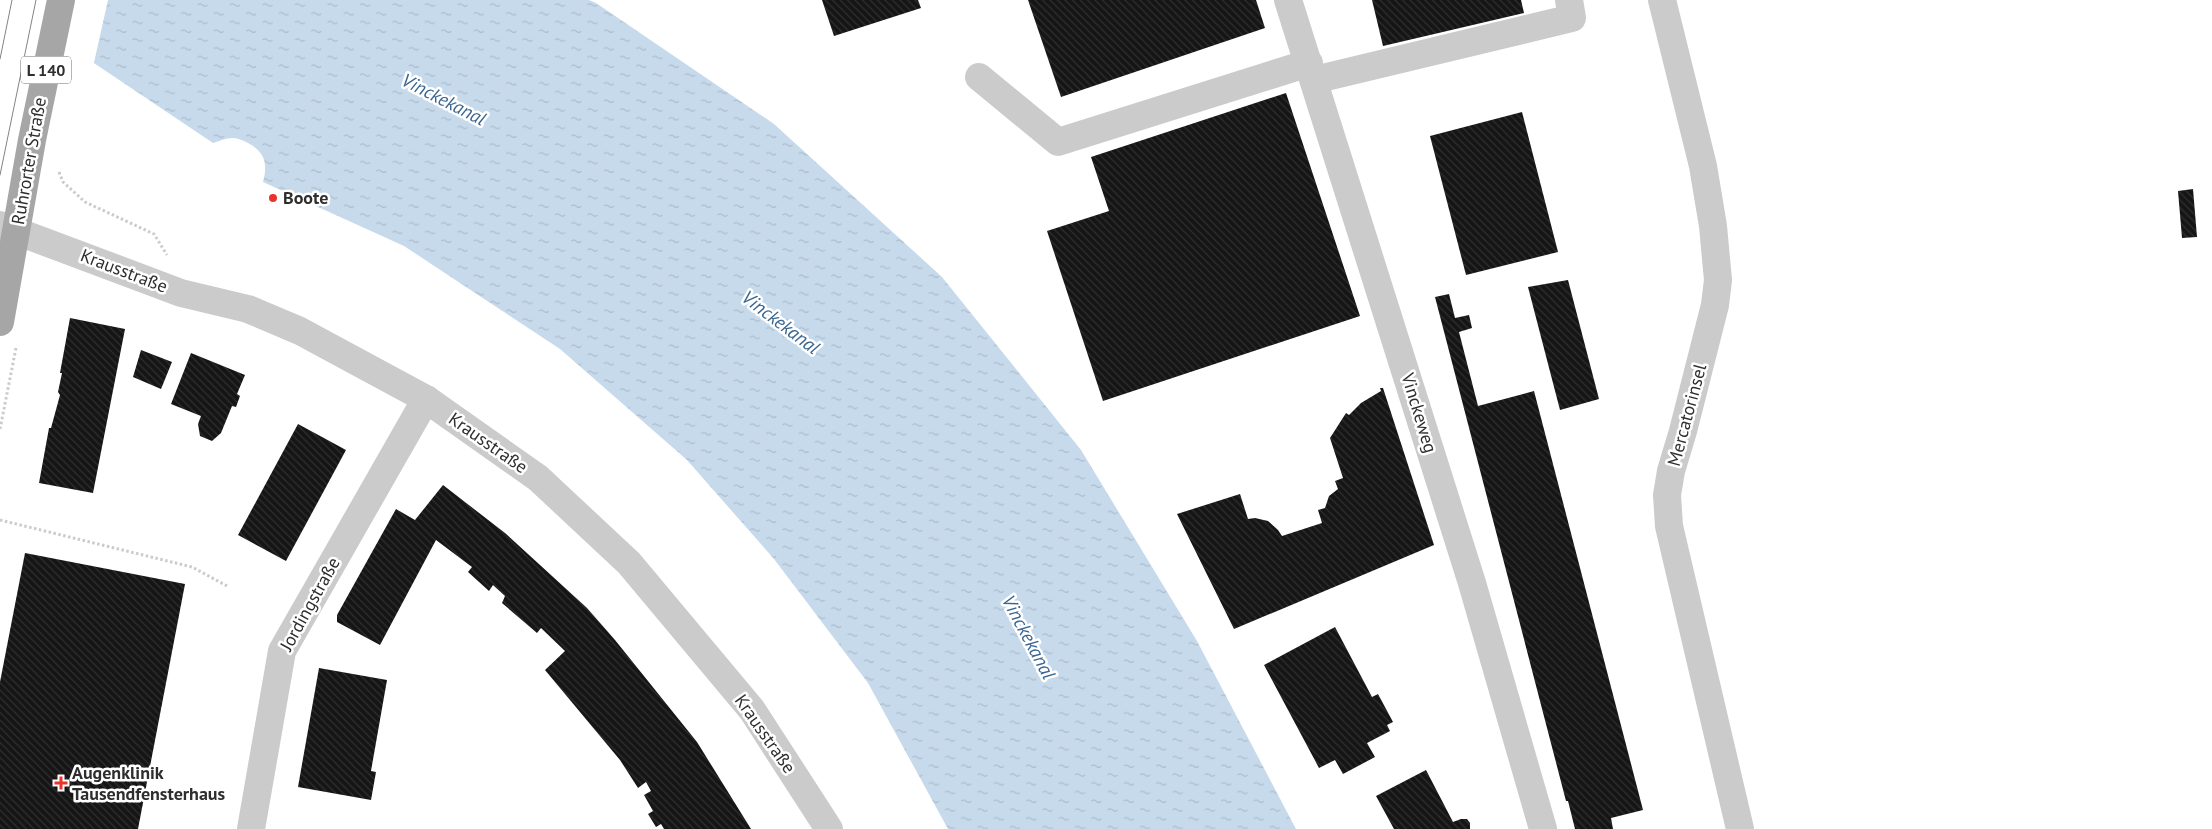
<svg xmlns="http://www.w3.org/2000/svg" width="2212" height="829" viewBox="0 0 2212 829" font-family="'PT Sans',sans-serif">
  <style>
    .water { fill: url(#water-ripples) }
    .pier { fill: #fff }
    .building { fill: url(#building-back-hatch) }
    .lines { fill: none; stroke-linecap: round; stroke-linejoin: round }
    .path { stroke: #cbcbcb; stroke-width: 3; stroke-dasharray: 2.5 2.5; stroke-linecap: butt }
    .minor { stroke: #cbcbcb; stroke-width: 28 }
    .major { stroke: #a6a6a6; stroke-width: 28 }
    .tram { stroke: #838383; stroke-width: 1 }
    .poi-dot { fill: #e8342d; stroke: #fff; stroke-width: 2 }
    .labels { text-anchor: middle; stroke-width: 5; stroke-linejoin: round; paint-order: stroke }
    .shield { fill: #fff; stroke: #6d6d6d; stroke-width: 1 }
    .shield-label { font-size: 16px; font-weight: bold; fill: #2e2e2e }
    .street-label { font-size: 18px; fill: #2e2e2e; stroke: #fff }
    .poi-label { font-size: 18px; font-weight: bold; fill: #2e2e2e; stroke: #fff; text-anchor: start }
    .water-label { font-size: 19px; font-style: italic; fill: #3b6691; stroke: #fff }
  </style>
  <defs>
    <pattern id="water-ripples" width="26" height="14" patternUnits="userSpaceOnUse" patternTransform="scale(1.25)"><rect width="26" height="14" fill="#c7daec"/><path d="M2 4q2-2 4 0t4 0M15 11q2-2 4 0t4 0" fill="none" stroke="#abbbcb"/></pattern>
    <pattern id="building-back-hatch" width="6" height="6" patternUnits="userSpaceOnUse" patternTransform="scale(1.25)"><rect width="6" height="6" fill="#151515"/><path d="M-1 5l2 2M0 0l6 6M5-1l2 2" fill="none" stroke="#2f2f2f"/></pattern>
  </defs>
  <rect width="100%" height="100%" fill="#fff"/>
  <path class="water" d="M 0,0 L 589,0 L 596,3 L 774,124 L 942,277 L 1081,450 L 1197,641 L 1296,829 L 948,829 L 868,683 L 774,559 L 687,460 L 560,349 L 404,246 L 263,182 C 268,164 265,152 248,143 C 243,140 237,138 232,138 C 227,138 219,141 213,143 Z"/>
  <polygon class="pier" points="0,0 108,0 93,67 0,53"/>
  <g class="building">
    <polygon points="822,0 918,0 921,8 834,36"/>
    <polygon points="1028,0 1256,0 1265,28 1061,97"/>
    <polygon points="1372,0 1521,0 1524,13 1383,46"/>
    <polygon points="1286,93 1360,316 1103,401 1047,231 1109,211 1091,157"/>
    <polygon points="1522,112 1558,252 1466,275 1430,136"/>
    <polygon points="2193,189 2197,237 2182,238 2178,191"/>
    <polygon points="1568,280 1599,399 1560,410 1528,287"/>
    <polygon points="1449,294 1455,318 1469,315 1472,328 1459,332 1478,406 1534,391 1643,810 1611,818 1613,829 1575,829 1568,801 1566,801 1435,297"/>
    <polygon points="70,318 125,329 93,493 39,483 49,428 51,428 60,395 58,392 62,373 60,373"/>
    <polygon points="141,350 172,362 161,389 133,377"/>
    <polygon points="191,353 245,375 237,394 240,396 236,407 232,406 221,433 212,441 200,436 198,424 201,416 171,404"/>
    <polygon points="1380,388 1383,388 1434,545 1234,629 1177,514 1240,494 1248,519 1255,518 1268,521 1278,530 1282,536 1322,523 1318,510 1325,508 1329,496 1338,489 1335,481 1343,478 1330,438 1346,413 1349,415 1361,403 1381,391"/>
    <polygon points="298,424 346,450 286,561 238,535"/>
    <polygon points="443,485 505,533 587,608 615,640 697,742 751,829 664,829 661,824 656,827 648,814 653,811 644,795 651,791 646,782 638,788 620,760 545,670 565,651 541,628 537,633 502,603 505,596 493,585 489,591 468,572 472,567 436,540 380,645 337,622 337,615 396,509 415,520"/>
    <polygon points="25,553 185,584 138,829 0,829 0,682"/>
    <polygon points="1335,627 1372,697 1378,694 1393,722 1387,725 1390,731 1367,743 1375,757 1343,774 1335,760 1319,768 1264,665"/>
    <polygon points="319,668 387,680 371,771 376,772 371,800 298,787"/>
    <polygon points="1426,770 1453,822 1461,819 1467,819 1470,823 1470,829 1394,829 1376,796"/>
  </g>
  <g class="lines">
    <g class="path">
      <polyline points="59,172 63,182 85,202 154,234 167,255"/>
      <polyline points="0,429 16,348"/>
      <polyline points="0,520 192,567 229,587"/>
    </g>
    <g class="minor">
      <polyline points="1288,0 1472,583 1543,829"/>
      <polyline points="1662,0 1703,166 1713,226 1718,280 1715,305 1683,431 1671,471 1667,495 1669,526 1740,829"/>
      <polyline points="979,77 1058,142 1309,63"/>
      <polyline points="1314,80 1572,18 1569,0"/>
      <polyline points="0,225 181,293 248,309 300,331 426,399 538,478 629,563 752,710 829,829"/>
      <polyline points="251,829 282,651 426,399"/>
    </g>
    <polyline class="major" points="0,322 32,140 61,0"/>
    <g class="tram">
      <polyline points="0,59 12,0"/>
      <polyline points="0,175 36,0"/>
    </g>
  </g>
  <g class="poi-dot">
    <circle cx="273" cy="198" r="5"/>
    <path d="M58.5 775.5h5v5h5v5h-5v5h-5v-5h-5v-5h5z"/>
  </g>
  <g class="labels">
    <rect class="shield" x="21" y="56.5" width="50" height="27" rx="4"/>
    <g class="shield-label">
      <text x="46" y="76">L 140</text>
    </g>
    <g class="street-label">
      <text transform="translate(29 161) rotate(-80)" y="6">Ruhrorter Straße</text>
      <text transform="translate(124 271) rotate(21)" y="6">Krausstraße</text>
      <text transform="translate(1419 413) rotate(73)" y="6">Vinckeweg</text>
      <text transform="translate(1687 415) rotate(-75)" y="6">Mercatorinsel</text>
      <text transform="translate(488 443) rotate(35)" y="6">Krausstraße</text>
      <text transform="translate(310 604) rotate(-61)" y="6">Jordingstraße</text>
      <text transform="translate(765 734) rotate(55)" y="6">Krausstraße</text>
    </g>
    <g class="poi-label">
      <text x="283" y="204">Boote</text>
      <text x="72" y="779">Augenklinik<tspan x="72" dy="21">Tausendfensterhaus</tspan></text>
    </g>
    <g class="water-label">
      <text transform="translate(444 99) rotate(27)" y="7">Vinckekanal</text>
      <text transform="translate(781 322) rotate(37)" y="7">Vinckekanal</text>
      <text transform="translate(1029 637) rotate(62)" y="7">Vinckekanal</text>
    </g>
  </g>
</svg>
